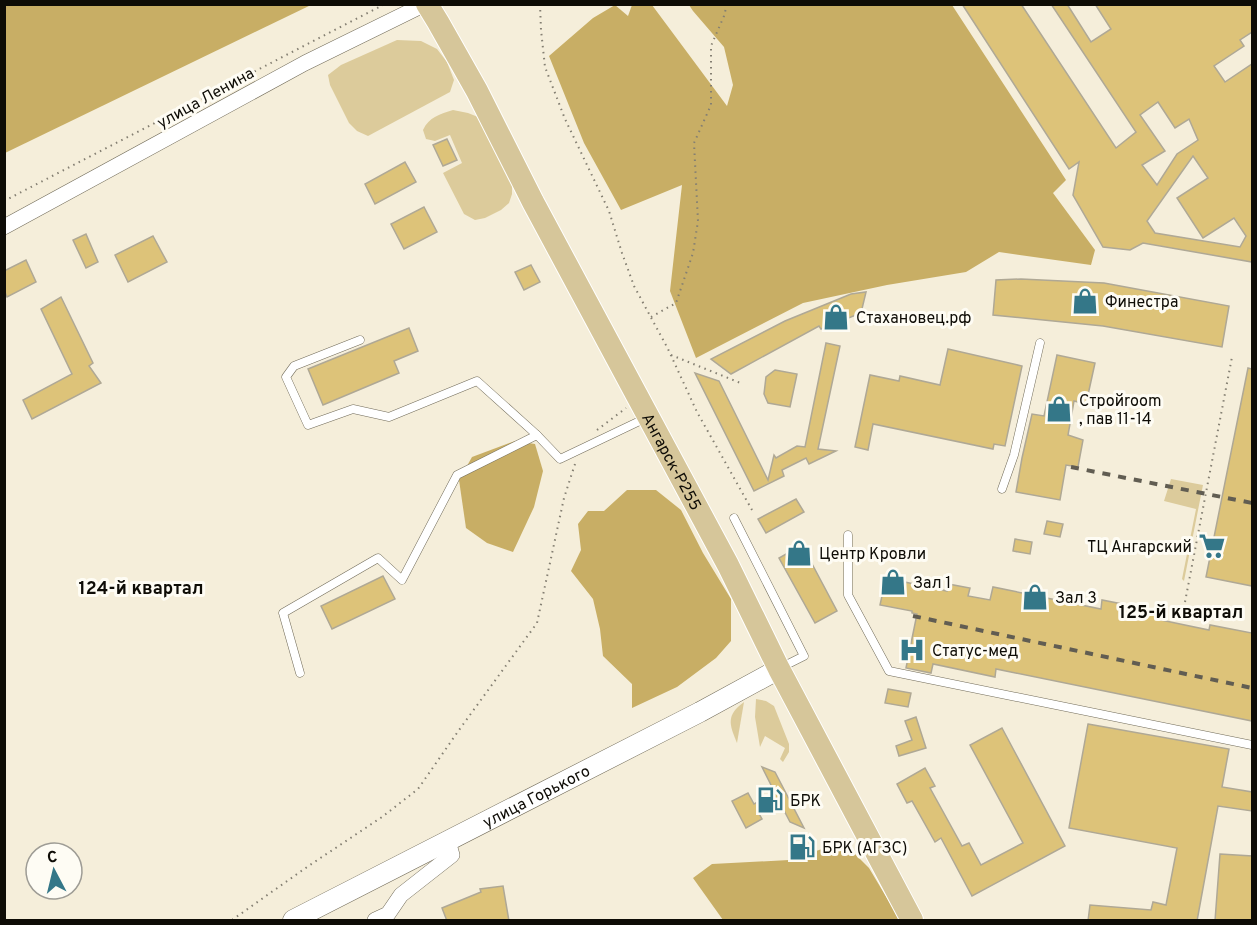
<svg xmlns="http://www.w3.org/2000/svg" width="1257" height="925" viewBox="0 0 1257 925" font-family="Overpass,sans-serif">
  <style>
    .green { fill: #dccb9b }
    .forest { fill: #c8ae65 }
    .building { fill: #ddc379; stroke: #afa895; stroke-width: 1.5; fill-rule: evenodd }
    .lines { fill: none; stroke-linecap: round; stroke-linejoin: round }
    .lane-casing { stroke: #716b59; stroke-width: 9 }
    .street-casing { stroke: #716b59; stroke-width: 16 }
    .secondary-casing { stroke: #716b59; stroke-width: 21 }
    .primary-casing { stroke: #fff; stroke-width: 24 }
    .path { stroke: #847f72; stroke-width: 2; stroke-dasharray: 1.5 4.5; stroke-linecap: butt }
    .lane { stroke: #fff; stroke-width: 8 }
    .street { stroke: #fff; stroke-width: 15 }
    .secondary { stroke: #fff; stroke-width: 20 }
    .primary { stroke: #d6c69a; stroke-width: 22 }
    .rail { stroke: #615d52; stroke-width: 4; stroke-dasharray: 8 8; stroke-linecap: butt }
    .labels { text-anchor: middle; stroke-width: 6; stroke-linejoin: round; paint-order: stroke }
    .street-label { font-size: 16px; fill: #0e0c06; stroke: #fefcf4 }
    .poi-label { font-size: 16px; fill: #0e0c06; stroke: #fefcf4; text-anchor: start }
    .neighbourhood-label { font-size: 18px; font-weight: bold; fill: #0e0c06; stroke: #fefcf4 }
  </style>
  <rect width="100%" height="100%" fill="#f5eeda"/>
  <g class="green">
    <polygon points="397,40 421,41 437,49 447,62 454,80 450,92 368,136 357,131 349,123 330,85 328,75 341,65"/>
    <path d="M 453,110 L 468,113 L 478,117 L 512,182 L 512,194 L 509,203 L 501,210 L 485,218 L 475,220 L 464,214 L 443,173 L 462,163 L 450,135 L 435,141 L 426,139 L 423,130 C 429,117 440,114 453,110 Z"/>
    <polygon points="1171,479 1203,485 1184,581 1182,579 1196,509 1164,501"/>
    <polygon points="756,699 766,701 774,706 789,744 789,752 783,762 780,759 785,748 765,736 760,747 755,717"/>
    <path d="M 744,702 L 737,743 C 729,724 726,715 744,702 Z"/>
  </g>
  <g class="forest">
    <polygon points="5,4 311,4 311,5 5,153"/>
    <polygon points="615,5 628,16 632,5 652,5 727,106 733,85 724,47 693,11 689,5 952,5 1066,180 1053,193 1095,250 1091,265 999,252 966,272 887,285 803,303 696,358 670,291 682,185 621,210 584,143 549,56 593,18"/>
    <polygon points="515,441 535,444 543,471 534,507 513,552 487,543 466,528 459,480 472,457"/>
    <polygon points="627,490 656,490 681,510 703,553 731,599 731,641 716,658 677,687 632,708 632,684 603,656 600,629 593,599 571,571 581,550 578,524 588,511 604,511"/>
    <polygon points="843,842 869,868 900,920 723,920 693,878 712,864 789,860"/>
  </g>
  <g class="building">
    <path d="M 962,4 L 1021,4 L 1116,148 L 1136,132 L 1051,4 L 1067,4 L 1091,42 L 1111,29 L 1095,4 L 1252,4 L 1252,32 L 1240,40 L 1244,46 L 1214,66 L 1225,82 L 1252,64 L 1252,262 L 1143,243 L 1130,250 L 1103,247 L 1073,195 L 1079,162 L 1069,169 ZM 1158,102 L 1175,128 L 1189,119 L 1198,140 L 1177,154 L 1157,185 L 1142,165 L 1165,151 L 1140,115 ZM 1193,156 L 1208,178 L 1177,198 L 1203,238 L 1234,218 L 1246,236 L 1240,247 L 1155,233 L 1147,221 Z"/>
    <polygon points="447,139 457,160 443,166 433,145"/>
    <polygon points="405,162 416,182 375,204 365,184"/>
    <polygon points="424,207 437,232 404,249 391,224"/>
    <polygon points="86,234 98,262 86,268 73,240"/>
    <polygon points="153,236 167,262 128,282 115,255"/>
    <polygon points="26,260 36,282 7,297 4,290 4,271"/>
    <polygon points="531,265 540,282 524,290 515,272"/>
    <polygon points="1021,279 1104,283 1229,306 1222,347 1103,326 993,315 996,280"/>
    <polygon points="866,292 861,313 821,329 819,326 731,374 711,359 785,321 851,294"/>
    <polygon points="61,297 93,363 89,366 101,383 32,419 23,400 72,374 41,309"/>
    <polygon points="409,328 418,351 394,361 399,373 323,405 308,369"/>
    <polygon points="826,343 840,346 818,449 836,451 809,464 806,458 782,470 784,476 754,491 695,373 719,381 768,480 774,455 776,458 797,446 805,447"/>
    <polygon points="948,349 1022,366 1005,446 994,444 993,449 873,424 868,450 855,447 870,375 899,381 900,376 940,385"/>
    <polygon points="1057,355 1095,363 1086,404 1074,401 1068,435 1083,440 1078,467 1066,465 1060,500 1016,492 1022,458 1032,414 1044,416"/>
    <polygon points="1248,368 1252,369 1252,586 1206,577"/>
    <polygon points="775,370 797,374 790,407 768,403 764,394 766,377"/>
    <polygon points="796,499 804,512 766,533 758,519"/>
    <polygon points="1047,521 1063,524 1060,537 1044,534"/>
    <polygon points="1015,539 1032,542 1030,554 1013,551"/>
    <polygon points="802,545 837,611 815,623 779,558"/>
    <polygon points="383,576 395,599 332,629 321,606"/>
    <polygon points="886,578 947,591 948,584 970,588 968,596 990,600 993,587 1101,609 1102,600 1158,611 1156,619 1209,630 1210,625 1252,633 1252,721 996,669 995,677 933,664 931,673 906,668 917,614 912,613 912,611 880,605"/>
    <polygon points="888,689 911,693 908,707 885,703"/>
    <polygon points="916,717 926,748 899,756 896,746 912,740 905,721"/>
    <polygon points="1088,724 1229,749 1222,787 1252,792 1252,811 1218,806 1197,921 1088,921 1090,905 1151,910 1153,902 1166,905 1177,848 1069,828"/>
    <polygon points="1002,728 1065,846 972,896 941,838 935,842 912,801 907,803 897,784 925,768 935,786 930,788 962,846 969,843 981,865 1023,843 970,745"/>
    <polygon points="762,767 775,772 804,828 790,822 779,801 758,812 762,819 746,828 732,801 748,793 754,804 775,793"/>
    <polygon points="1220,854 1252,856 1252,921 1215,921"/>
    <polygon points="503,886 509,921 447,921 442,908 481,892 480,889"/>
  </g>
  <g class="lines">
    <g class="lane-casing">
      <g id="lane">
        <polyline points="360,340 294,366 286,377 308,425 353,409 389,417 477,381 537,435"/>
        <polyline points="1002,489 1014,455 1040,343"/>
        <polyline points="734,518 804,656 782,667"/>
        <polyline points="848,535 848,595 889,671 1252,745"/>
        <polyline points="300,673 283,613 378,558 402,580 457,475 537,435 560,459 646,418"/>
      </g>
    </g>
    <g class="street-casing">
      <g id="street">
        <polyline points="4,227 305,63 425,4"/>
        <polyline points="375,920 388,914 401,895 452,855 448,841"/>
      </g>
    </g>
    <g class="secondary-casing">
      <g id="secondary">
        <path id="s1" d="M 293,920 L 700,712 L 779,669"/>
      </g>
    </g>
    <g class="primary-casing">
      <g id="primary">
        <path id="s2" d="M 427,4 L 438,22 L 477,91 L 533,202 L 728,565 L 779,669 L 912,920"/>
      </g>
    </g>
    <g class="path">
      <polyline points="540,4 541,30 545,67 565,119 609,211 622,253 634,286 668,349 697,412 752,510"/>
      <polyline points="4,201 385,4"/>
      <polyline points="651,317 676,303 693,253 698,221 694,143 711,105 711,46 724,16 727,4"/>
      <polyline points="671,355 743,384"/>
      <polyline points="597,430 626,408"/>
      <polyline points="1185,602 1232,357"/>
      <polyline points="232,920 307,867 382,817 418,789 459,730 537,623 564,498 575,464"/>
    </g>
    <use href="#lane" class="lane"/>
    <use href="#street" class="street"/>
    <use href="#secondary" class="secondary"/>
    <use href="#primary" class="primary"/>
    <g class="rail">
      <polyline points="1071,467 1252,503"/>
      <polyline points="913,616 1252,688"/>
    </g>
  </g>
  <defs>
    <g id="shop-bare" transform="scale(2.07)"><path d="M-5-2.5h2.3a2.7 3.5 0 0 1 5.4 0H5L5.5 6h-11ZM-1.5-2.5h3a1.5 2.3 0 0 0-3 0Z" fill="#347788" stroke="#fefcf4" stroke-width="2.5" paint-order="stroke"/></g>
    <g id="supermarket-bare" transform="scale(2.07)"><path d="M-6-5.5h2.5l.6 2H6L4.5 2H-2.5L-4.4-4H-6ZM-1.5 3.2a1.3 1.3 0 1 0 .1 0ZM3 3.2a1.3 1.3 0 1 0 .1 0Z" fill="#347788" stroke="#fefcf4" stroke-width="2.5" paint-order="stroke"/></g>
    <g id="hospital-bare" transform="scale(2.07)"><path d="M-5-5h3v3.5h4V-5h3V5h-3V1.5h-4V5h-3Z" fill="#347788" stroke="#fefcf4" stroke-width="2.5" paint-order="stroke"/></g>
    <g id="fuel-bare" transform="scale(2.07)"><path d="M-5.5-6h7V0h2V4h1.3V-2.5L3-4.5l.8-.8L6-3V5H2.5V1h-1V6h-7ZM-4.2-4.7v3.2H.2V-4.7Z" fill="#347788" stroke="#fefcf4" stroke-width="2.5" paint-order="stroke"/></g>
  </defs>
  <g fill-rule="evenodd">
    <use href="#shop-bare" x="1085" y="301"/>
    <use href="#shop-bare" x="836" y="317"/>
    <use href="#shop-bare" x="1059" y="409"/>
    <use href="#supermarket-bare" x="1212" y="546"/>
    <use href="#shop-bare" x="799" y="553"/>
    <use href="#shop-bare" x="893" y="582"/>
    <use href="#shop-bare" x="1035" y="597"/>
    <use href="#hospital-bare" x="912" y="650"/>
    <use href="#fuel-bare" x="770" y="800"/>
    <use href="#fuel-bare" x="802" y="847"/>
  </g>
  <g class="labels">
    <g class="street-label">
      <text transform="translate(205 97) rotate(-29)" y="6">улица Ленина</text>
      <text dy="6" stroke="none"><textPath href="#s2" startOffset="519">Ангарск-Р255</textPath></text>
      <text dy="6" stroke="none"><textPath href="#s1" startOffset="273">улица Горького</textPath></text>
    </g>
    <g class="poi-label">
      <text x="1105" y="307">Финестра</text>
      <text x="856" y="323">Стахановец.рф</text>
      <text x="1079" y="406">Стройroom<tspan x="1079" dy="18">, пав 11-14</tspan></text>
      <text x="1192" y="552" text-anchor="end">ТЦ Ангарский</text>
      <text x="819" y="559">Центр Кровли</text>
      <text x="913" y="588">Зал 1</text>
      <text x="1055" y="603">Зал 3</text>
      <text x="932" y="656">Статус-мед</text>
      <text x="790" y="806">БРК</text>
      <text x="822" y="853">БРК (АГЗС)</text>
    </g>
    <g class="neighbourhood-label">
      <text x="141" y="594">124-й квартал</text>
      <text x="1181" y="618">125-й квартал</text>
    </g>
  </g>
  <rect width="1257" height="925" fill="none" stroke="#0e0c06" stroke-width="12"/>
  <g transform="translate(54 871) rotate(353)"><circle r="28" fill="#fefcf4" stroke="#9e9c95" stroke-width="1.5"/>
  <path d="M0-4.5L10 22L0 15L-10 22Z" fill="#347788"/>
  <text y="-9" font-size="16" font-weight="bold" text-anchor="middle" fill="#0e0c06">С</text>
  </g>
</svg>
